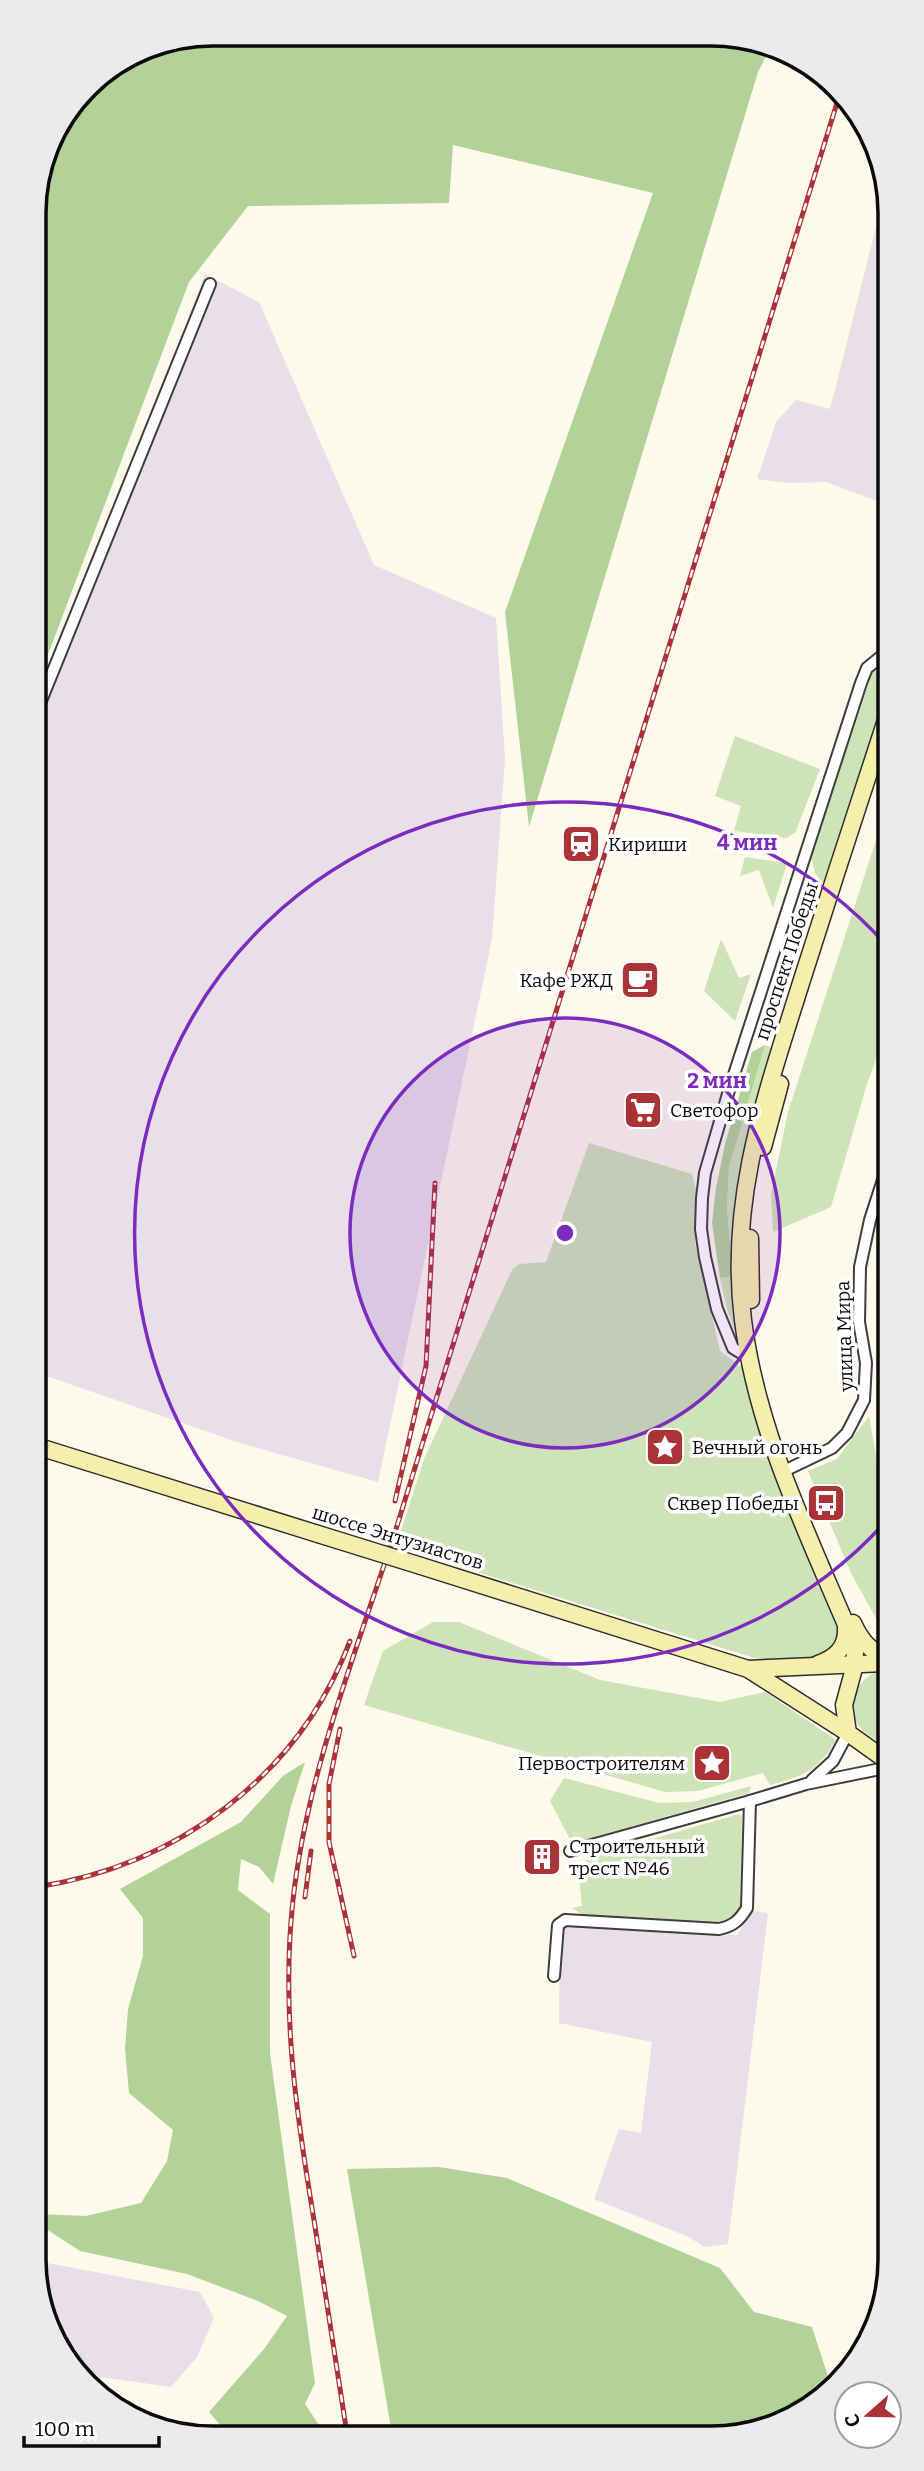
<svg xmlns="http://www.w3.org/2000/svg" width="924" height="2471" viewBox="0 0 924 2471" font-family="Bitter,serif">
  <style>
    .industrial { fill: #e8dfe9 }
    .green { fill: #cee3b8 }
    .forest { fill: #b2d299 }
    .lines { fill: none; stroke-linecap: round; stroke-linejoin: round }
    .street-casing { stroke: #3e3e3e; stroke-width: 14 }
    .secondary-casing { stroke: #2d2d2d; stroke-width: 19 }
    .street { stroke: #fff; stroke-width: 10 }
    .secondary { stroke: #f6efac; stroke-width: 16 }
    .rail-casing { stroke: #ab3237; stroke-width: 5 }
    .rail { stroke: #fff; stroke-width: 2.5; stroke-dasharray: 8; stroke-linecap: butt }
    .secondary-bridge-casing { stroke: #2d2d2d; stroke-width: 19; stroke-linecap: butt }
    .secondary-bridge { stroke: #f6efac; stroke-width: 16 }
    .ring { fill: none; stroke: #7b2cbf; stroke-width: 3.5 }
    .labels { text-anchor: middle; stroke-width: 7; stroke-linejoin: round; paint-order: stroke }
    .poi-label { font-size: 19px; fill: #0b0b0b; stroke: #fff; text-anchor: start }
    .street-label { font-size: 19px; fill: #0b0b0b; stroke: #fff }
    .rim { fill: none; stroke: #0b0b0b; stroke-width: 3.5 }
    .centre { fill: #7b2cbf; stroke: #fff; stroke-width: 3.5 }
    .ring-label { font-size: 21px; text-anchor: middle; font-weight: bold; fill: #7b2cbf; stroke: #fff; stroke-width: 7; stroke-linejoin: round; paint-order: stroke }
  </style>
  <rect width="100%" height="100%" fill="#fdf9eb"/>
  <g class="industrial">
    <polygon points="887,184 888,505 826,482 789,483 757,479 776,422 796,400 830,409"/>
    <polygon points="205,274 259,302 374,565 496,618 505,759 492,939 378,1482 243,1444 35,1372 34,725"/>
    <polygon points="752,1911 768,1913 728,2244 704,2247 689,2237 594,2199 619,2129 641,2133 652,2042 559,2023 560,1931 567,1924 584,1923 737,1935"/>
    <polygon points="37,2261 200,2292 214,2318 197,2357 171,2387 80,2374 37,2294"/>
  </g>
  <g class="green">
    <polygon points="888,660 888,701 829,885 822,882 815,873 811,857 874,668"/>
    <polygon points="735,736 820,769 795,833 786,838 734,831 741,806 715,796"/>
    <polygon points="888,803 889,1024 867,1084 831,1207 773,1232 771,1194 788,1112"/>
    <polygon points="745,857 787,863 773,908 759,870 740,876"/>
    <polygon points="721,939 739,978 751,974 735,1021 704,991"/>
    <polygon points="765,1045 778,1051 745,1162 742,1341 738,1341 727,1309 720,1278 733,1276 727,1208 729,1168"/>
    <path d="M 589,1143 L 692,1174 L 696,1190 L 695,1242 L 720,1351 L 743,1368 L 750,1378 L 827,1588 L 840,1634 C 838,1638 836,1645 833,1649 C 821,1664 775,1660 758,1659 L 396,1547 L 424,1459 L 512,1270 L 519,1264 L 546,1262 Z"/>
    <polygon points="869,1416 885,1506 889,1511 889,1617 878,1622 851,1573 808,1471 837,1459"/>
    <path d="M 433,1622 L 459,1622 L 600,1680 L 720,1702 L 765,1692 L 836,1740 C 818,1771 804,1776 770,1785 L 763,1773 L 698,1791 L 665,1792 L 364,1705 L 383,1651 Z"/>
    <path d="M 885,1670 L 889,1672 L 890,1749 C 880,1742 865,1735 858,1725 C 844,1704 860,1672 885,1670 Z"/>
    <polygon points="564,1778 659,1803 693,1802 751,1786 749,1793 572,1843 550,1801"/>
    <polygon points="739,1814 742,1816 740,1908 734,1917 716,1924 583,1915 572,1908 582,1906 578,1866 593,1856"/>
  </g>
  <g class="forest">
    <polygon points="212,33 747,37 770,49 758,72 529,827 505,612 653,193 453,145 449,203 248,206 189,282 41,673 34,673 34,200 52,133 94,78 144,47"/>
    <polygon points="765,1045 729,1168 727,1208 733,1276 720,1278 712,1223 716,1188 725,1144 752,1052"/>
    <polygon points="305,1762 291,1806 273,1884 259,1867 241,1859 238,1890 270,1914 270,2053 315,2383 305,2404 325,2434 228,2434 209,2412 264,2349 287,2316 258,2301 187,2274 80,2251 37,2223 37,2214 86,2216 141,2203 167,2161 173,2130 129,2093 125,2049 128,2009 143,1956 143,1918 120,1889 241,1822 283,1776"/>
    <polygon points="439,2167 507,2178 720,2268 754,2312 812,2327 832,2389 802,2414 747,2434 392,2434 347,2169"/>
  </g>
  <g class="lines">
    <g class="street-casing">
      <g id="street">
        <polyline points="34,718 210,284"/>
        <polyline points="749,1355 746,1356 733,1348 717,1309 705,1257 701,1229 702,1198 705,1173 730,1087 861,683 867,668 888,651"/>
        <polyline points="782,1472 832,1448 847,1433 864,1400 866,1363 859,1322 860,1267 870,1220 889,1161"/>
        <polyline points="812,1780 833,1761 848,1733"/>
        <polyline points="570,1851 750,1801"/>
        <path d="M 554,1976 L 558,1925 L 565,1920 L 719,1929 C 733,1926 739,1921 747,1908 L 750,1801 L 806,1784 L 890,1767"/>
      </g>
    </g>
    <g class="secondary-casing">
      <g id="secondary">
        <path d="M 888,714 C 858,805 829,895 800,986 C 765,1098 728,1201 743,1320 C 757,1433 809,1536 852,1639 L 855,1653 L 853,1672 L 844,1705 L 848,1733 L 890,1763"/>
        <polyline points="763,1147 780,1084"/>
        <polyline points="750,1238 751,1300"/>
        <polyline points="36,1446 318,1534"/>
        <polyline points="421,1566 748,1669 848,1733"/>
        <path d="M 853,1623 C 861,1641 871,1652 889,1659"/>
        <path d="M 818,1664 C 835,1658 847,1648 846,1628"/>
        <polyline points="748,1669 884,1663"/>
      </g>
    </g>
    <use href="#street" class="street"/>
    <use href="#secondary" class="secondary"/>
    <g class="rail-casing">
      <g id="rail">
        <polyline points="395,1501 426,1366 435,1183"/>
        <polyline points="340,1729 329,1784 329,1842 354,1956"/>
        <path d="M 36,1887 C 177,1866 299,1776 350,1641"/>
        <polyline points="305,1897 311,1851"/>
        <path d="M 347,2434 C 336,2363 325,2292 314,2220 C 296,2112 281,2010 293,1900 C 307,1773 357,1650 396,1529 L 841,90"/>
      </g>
    </g>
    <use href="#rail" class="rail"/>
    <g class="secondary-bridge-casing">
      <polyline id="secondary-bridge" points="318,1534 421,1566"/>
    </g>
    <use href="#secondary-bridge" class="secondary-bridge"/>
  </g>
  <circle cx="565" cy="1233" r="215" fill="#7b2cbf" fill-opacity=".12"/>
  <g class="ring">
    <circle cx="565" cy="1233" r="215"/>
    <path d="M888 1519A431 431 0 1 1 888 947"/>
  </g>
  <defs>
    <g id="station-square" transform="scale(2.0125)"><rect x="-9" y="-9" width="18" height="18" rx="4" fill="#ab3237" stroke="#fff"/><path d="M-3-6H3Q5-6 5-4V2Q5 4 3 4L4.5 6H3L1.5 4h-3L-3 6H-4.5L-3 4Q-5 4-5 2V-4Q-5-6-3-6ZM-3.5-4v3h7v-3ZM-3.5 1v1.5H-2V1ZM2 1v1.5H3.5V1Z" fill="#fff"/></g>
    <g id="cafe-square" transform="scale(2.0125)"><rect x="-9" y="-9" width="18" height="18" rx="4" fill="#ab3237" stroke="#fff"/><path d="M-5.5-4.5H6V0H3Q3 3.5 0 3.5H-2.5Q-5.5 3.5-5.5 0ZM3-3.2v2h1.7v-2ZM-6 4.5H4V6H-6Z" fill="#fff"/></g>
    <g id="supermarket-square" transform="scale(2.0125)"><rect x="-9" y="-9" width="18" height="18" rx="4" fill="#ab3237" stroke="#fff"/><path d="M-6-5.5h2.5l.6 2H6L4.5 2H-2.5L-4.4-4H-6ZM-1.5 3.2a1.3 1.3 0 1 0 .1 0ZM3 3.2a1.3 1.3 0 1 0 .1 0Z" fill="#fff"/></g>
    <g id="sight-square" transform="scale(2.0125)"><rect x="-9" y="-9" width="18" height="18" rx="4" fill="#ab3237" stroke="#fff"/><path d="M0-6L1.8-2.2L6-1.7L2.9 1.2L3.7 5.4L0 3.3L-3.7 5.4L-2.9 1.2L-6-1.7L-1.8-2.2Z" fill="#fff"/></g>
    <g id="bus-square" transform="scale(2.0125)"><rect x="-9" y="-9" width="18" height="18" rx="4" fill="#ab3237" stroke="#fff"/><path d="M-5-6H5V4H4V6H2V4H-2V6H-4V4H-5ZM-3.5-4V0h7V-4ZM-3.5 1.2v1.5H-2V1.2ZM2 1.2v1.5H3.5V1.2Z" fill="#fff"/></g>
    <g id="building-square" transform="scale(2.0125)"><rect x="-9" y="-9" width="18" height="18" rx="4" fill="#ab3237" stroke="#fff"/><path d="M-4-6H4V6H1V3H-1V6H-4ZM-2.5-4.3h1.7v1.8h-1.7ZM.8-4.3h1.7v1.8H.8ZM-2.5-1h1.7V.8h-1.7ZM.8-1h1.7V.8H.8Z" fill="#fff"/></g>
  </defs>
  <g fill-rule="evenodd">
    <use href="#station-square" x="581" y="844"/>
    <use href="#cafe-square" x="640" y="980"/>
    <use href="#supermarket-square" x="643" y="1110"/>
    <use href="#sight-square" x="665" y="1447"/>
    <use href="#bus-square" x="826" y="1503"/>
    <use href="#sight-square" x="712" y="1763"/>
    <use href="#building-square" x="542" y="1857"/>
  </g>
  <g class="labels">
    <g class="poi-label">
      <text x="608" y="851">Кириши</text>
      <text x="613" y="987" text-anchor="end">Кафе РЖД</text>
      <text x="670" y="1117">Светофор</text>
      <text x="692" y="1454">Вечный огонь</text>
      <text x="799" y="1510" text-anchor="end">Сквер Победы</text>
      <text x="685" y="1770" text-anchor="end">Первостроителям</text>
      <text x="569" y="1853">Строительный<tspan x="569" dy="22">трест №46</tspan></text>
    </g>
    <g class="street-label">
      <text transform="translate(786 961) rotate(-72)" y="7">проспект Победы</text>
      <text transform="translate(844 1336) rotate(-92)" y="7">улица Мира</text>
      <text transform="translate(398 1537) rotate(17)" y="7">шоссе Энтузиастов</text>
    </g>
  </g>
  <path d="M0 0H924V2471H0ZM213 46H711A167 167 0 0 1 878 213V2259A167 167 0 0 1 711 2426H213A167 167 0 0 1 46 2259V213A167 167 0 0 1 213 46Z" fill="#ebebeb" fill-rule="evenodd"/>
  <path class="rim" d="M213 46H711A167 167 0 0 1 878 213V2259A167 167 0 0 1 711 2426H213A167 167 0 0 1 46 2259V213A167 167 0 0 1 213 46Z"/>
  <circle cx="565" cy="1233" r="10" class="centre"/>
  <g class="ring-label">
    <text x="747" y="850">4 мин</text>
    <text x="717" y="1088">2 мин</text>
  </g>
  <g transform="translate(868 2415) rotate(250)"><circle r="33" fill="#ffffff" stroke="#9d9d9d" stroke-width="2"/>
  <path d="M0-5L12 26L0 18L-12 26Z" fill="#ab3237"/>
  <text y="-10" font-size="19" font-weight="bold" text-anchor="middle" fill="#0b0b0b">С</text>
  </g>
  <path d="M24 2436v10h135v-10" fill="none" stroke="#0b0b0b" stroke-width="3.5"/>
  <text x="35" y="2436" font-size="21" fill="#0b0b0b" stroke="#ffffff" stroke-width="5" paint-order="stroke">100 m</text>
</svg>
